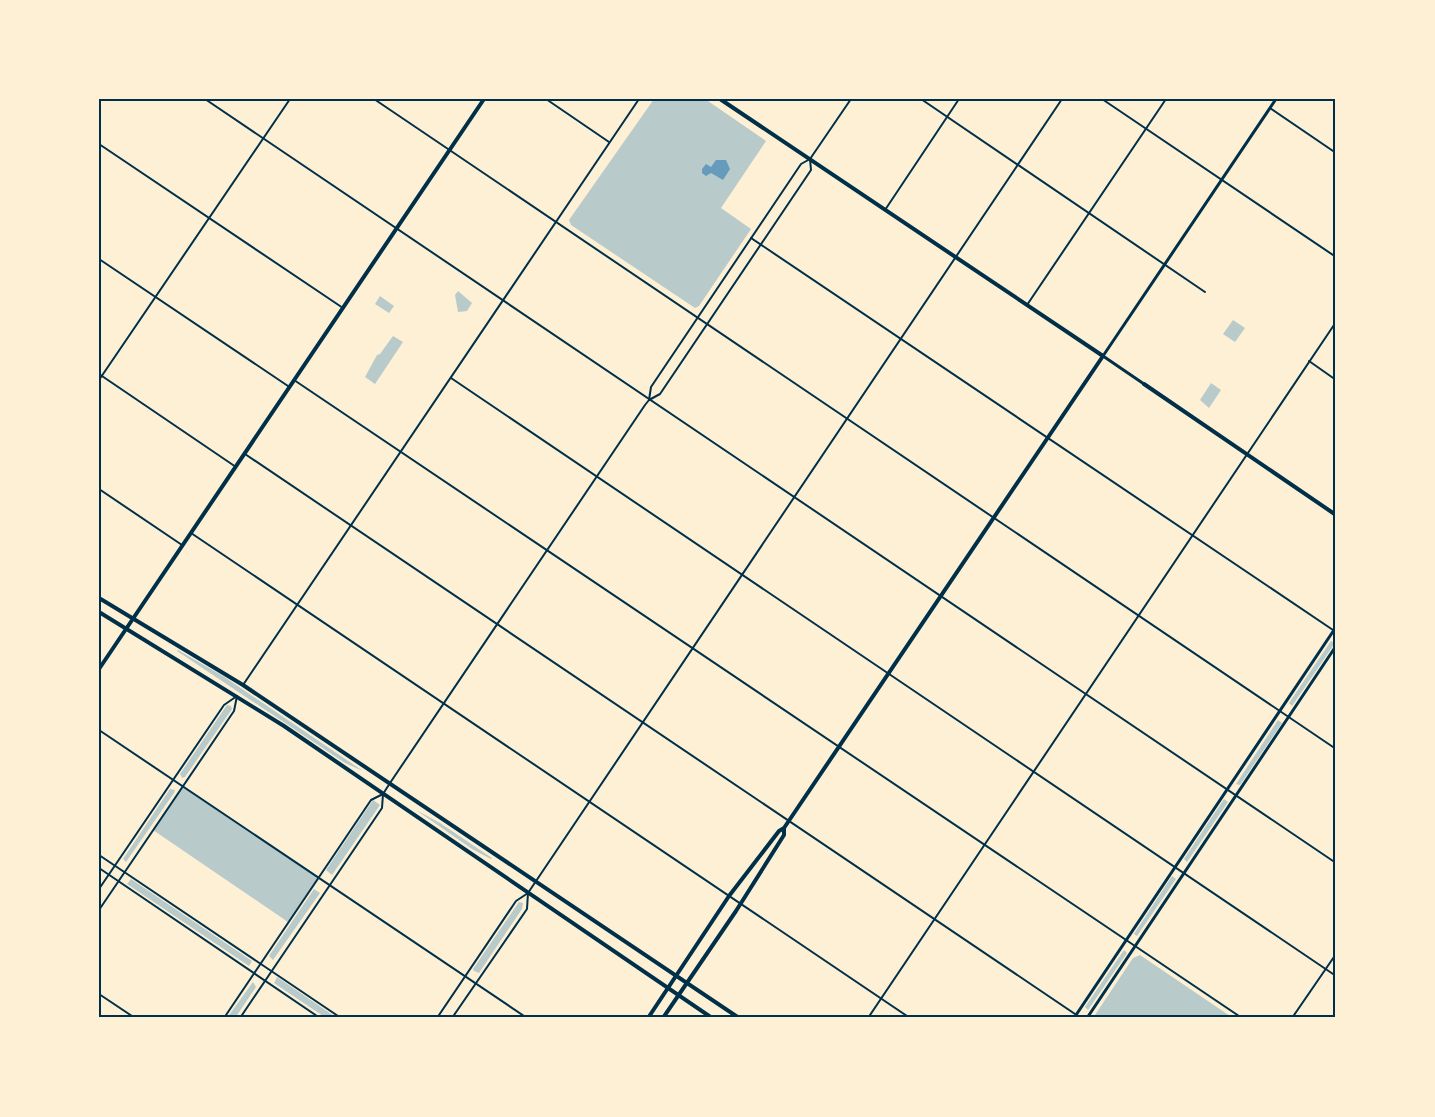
<svg xmlns="http://www.w3.org/2000/svg" width="1435" height="1117" viewBox="0 0 1435 1117" font-family="Jost,sans-serif">
  <style>
    .green { fill: #b9caca }
    .water { fill: #669bbc }
    .lines { fill: none; stroke-linecap: round; stroke-linejoin: round }
    .minor { stroke: #003049; stroke-width: 2 }
    .tertiary { stroke: #003049; stroke-width: 3 }
    .secondary { stroke: #003049; stroke-width: 4 }
    .neatline { fill: none; stroke: #003049; stroke-width: 2 }
  </style>
  <rect width="100%" height="100%" fill="#fdf0d5"/>
  <g class="green">
    <polygon points="654,99 705,99 766,141 721,208 751,229 699,306 695,308 571,225 569,220"/>
    <polygon points="458,291 472,303 467,311 458,312 455,295"/>
    <polygon points="380,296 394,306 389,313 375,304"/>
    <polygon points="1233,320 1245,328 1235,342 1223,334"/>
    <polygon points="393,336 403,342 375,384 365,377 377,355 380,354"/>
    <polygon points="1211,383 1221,390 1209,408 1200,400"/>
    <polygon points="1331,641 1335,643 1292,706 1289,703"/>
    <polygon points="178,650 223,676 363,771 345,763 177,651"/>
    <polygon points="227,705 231,706 232,709 185,777 182,778 180,774"/>
    <polygon points="1278,720 1282,723 1240,785 1236,784"/>
    <polygon points="183,787 319,877 288,922 153,830"/>
    <polygon points="170,789 175,790 174,793 126,862 123,859"/>
    <polygon points="1224,799 1228,802 1187,862 1184,859"/>
    <polygon points="373,800 380,805 332,875 326,870"/>
    <polygon points="416,810 440,823 492,858 491,859 472,849"/>
    <polygon points="1172,876 1176,879 1137,936 1134,934"/>
    <polygon points="131,879 252,961 249,966 127,884"/>
    <polygon points="314,889 320,893 273,960 269,956"/>
    <polygon points="519,902 523,903 522,909 479,973 474,971 473,969"/>
    <polygon points="1124,950 1127,953 1088,1010 1085,1007"/>
    <polygon points="1140,955 1233,1018 1093,1018 1133,958"/>
    <polygon points="277,977 337,1018 326,1018 274,983"/>
    <polygon points="253,982 256,987 235,1018 227,1018"/>
  </g>
  <polygon class="water" points="716,160 726,160 730,169 723,180 711,173 706,176 702,173 702,169 706,164 711,167"/>
  <g class="lines">
    <g class="minor">
      <polyline points="205,99 1336,863"/>
      <polyline points="374,99 1336,749"/>
      <polyline points="546,99 609,142"/>
      <polyline points="921,99 1205,292"/>
      <polyline points="1102,99 1336,257"/>
      <polyline points="1270,108 1336,153"/>
      <polyline points="99,144 343,308"/>
      <polyline points="885,210 959,99"/>
      <polyline points="751,238 1336,632"/>
      <polyline points="99,259 288,386"/>
      <polyline points="1027,305 1166,99"/>
      <polyline points="1309,361 1336,380"/>
      <polyline points="99,374 236,467"/>
      <polyline points="451,378 1336,976"/>
      <polyline points="99,380 290,99"/>
      <polyline points="294,380 1242,1018"/>
      <polyline points="649,400 651,387 801,164 810,159 851,99"/>
      <polyline points="245,454 1081,1018"/>
      <polyline points="99,489 182,545"/>
      <polyline points="191,533 910,1018"/>
      <polyline points="243,685 639,99"/>
      <polyline points="99,730 527,1018"/>
      <polyline points="99,855 341,1018"/>
      <polyline points="99,868 320,1018"/>
      <polyline points="99,889 224,705 237,696"/>
      <polyline points="99,910 234,711 237,696"/>
      <polyline points="99,994 135,1018"/>
      <polyline points="224,1018 371,800 383,794"/>
      <polyline points="240,1018 382,808 383,794 390,783 645,405 649,400 660,394 811,170 810,159"/>
      <polyline points="437,1018 516,901 528,893 1062,99"/>
      <polyline points="452,1018 527,909 528,893"/>
      <polyline points="868,1018 1336,322"/>
      <polyline points="1292,1018 1336,954"/>
    </g>
    <g class="tertiary">
      <polyline points="1144,384 1103,356 1276,99"/>
      <polyline points="1074,1018 1336,627"/>
      <polyline points="1087,1018 1336,646"/>
    </g>
    <g class="secondary">
      <polyline points="1144,384 1336,515"/>
      <polyline points="99,598 243,685 739,1018"/>
      <polyline points="99,612 284,726 712,1018"/>
      <polyline points="99,669 484,99"/>
      <polyline points="648,1018 729,896 779,831 784,828 1103,356 720,99"/>
      <polyline points="663,1018 736,911 784,835 784,829"/>
    </g>
  </g>
  <rect width="1435" height="1117" fill="none" stroke="#fdf0d5" stroke-width="201"/>
  <rect x="100" y="100" width="1234" height="916" class="neatline"/>
</svg>
